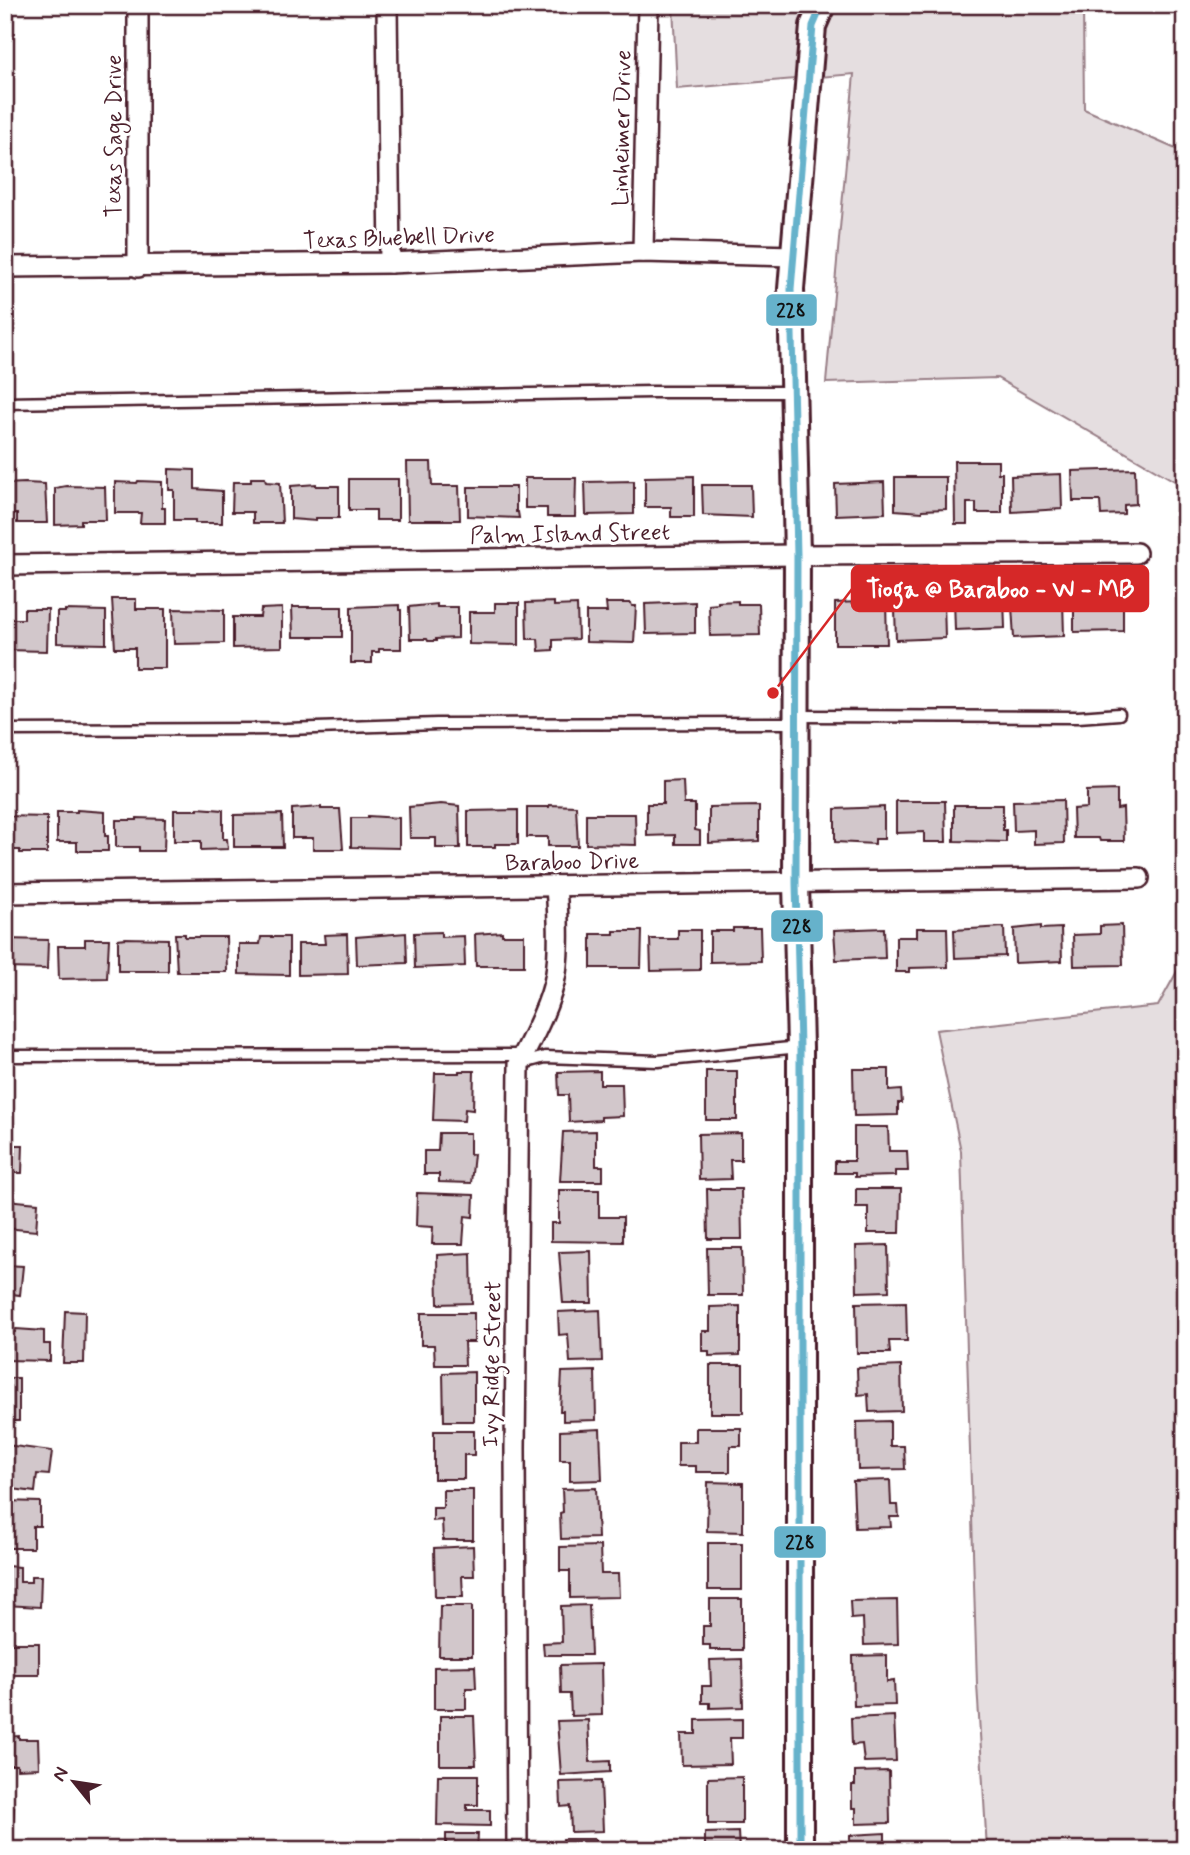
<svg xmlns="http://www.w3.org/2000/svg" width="1190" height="1855" viewBox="0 0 1190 1855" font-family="Mynerve,sans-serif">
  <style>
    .green { fill: #e5dee0; stroke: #987e86; stroke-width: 2 }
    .building { fill: #d2c7cb; stroke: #4a1f2b; stroke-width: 2 }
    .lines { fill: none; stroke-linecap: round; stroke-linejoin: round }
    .service-casing { stroke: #4a1f2b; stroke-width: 15 }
    .minor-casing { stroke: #4a1f2b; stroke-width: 24 }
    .tertiary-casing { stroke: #4a1f2b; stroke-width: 30 }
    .service { stroke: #fff; stroke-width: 10 }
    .minor { stroke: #fff; stroke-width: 19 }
    .tertiary { stroke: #fff; stroke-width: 24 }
    .bus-1-casing { stroke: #fff; stroke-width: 12 }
    .bus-1 { stroke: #66b2cb; stroke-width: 7 }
    .labels { text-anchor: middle; stroke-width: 6; stroke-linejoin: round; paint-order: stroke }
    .street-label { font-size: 23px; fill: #4a1f2b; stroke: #fff }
    .leader { fill: none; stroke: #d62828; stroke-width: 2.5 }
    .callout-dot { fill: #d62828; stroke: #fff; stroke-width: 2.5 }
    .callout { fill: #d62828; stroke: #d62828; stroke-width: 2.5 }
    .callout-label { font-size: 24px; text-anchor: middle; font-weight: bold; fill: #fff }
    .line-badge { stroke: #fff; stroke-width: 2.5 }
    .pale-badge-label { font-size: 19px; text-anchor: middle; font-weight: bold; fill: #111 }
  </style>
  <rect width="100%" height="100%" fill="#fff"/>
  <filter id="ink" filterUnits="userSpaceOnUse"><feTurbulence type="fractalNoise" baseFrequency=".0143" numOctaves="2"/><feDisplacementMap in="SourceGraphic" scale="14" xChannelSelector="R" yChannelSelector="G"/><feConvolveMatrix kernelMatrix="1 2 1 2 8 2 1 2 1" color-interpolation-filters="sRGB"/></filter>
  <g filter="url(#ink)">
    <g class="green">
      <polygon points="673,5 1083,5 1084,109 1185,153 1185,487 997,378 826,383 854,74 677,89"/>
      <polygon points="1185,957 1185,1850 987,1850 977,1684 961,1151 936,1030 1158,1006"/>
    </g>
    <g class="building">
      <polygon points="954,461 998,461 998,473 1002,473 1002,513 976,513 976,503 967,503 967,524 955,524"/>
      <polygon points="407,462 431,462 432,486 459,486 460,520 408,520"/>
      <polygon points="169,469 195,470 195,489 222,491 222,523 195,523 195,520 174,520 174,490 169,490"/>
      <polygon points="1135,469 1136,504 1124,505 1124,514 1101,515 1100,501 1073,501 1072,471"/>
      <polygon points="1061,474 1062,509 1012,512 1011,476"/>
      <polygon points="694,476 694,517 671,517 671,507 645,507 645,477"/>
      <polygon points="895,477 946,477 946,509 922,510 922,512 895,510"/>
      <polygon points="251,478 265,478 266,482 280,483 282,523 253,523 253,512 232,512 233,482 251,482"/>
      <polygon points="525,478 576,478 575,517 547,517 547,508 525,508"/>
      <polygon points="349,479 398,479 398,520 376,520 376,510 349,510"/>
      <polygon points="138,481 162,482 162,508 165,508 165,523 140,523 141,513 115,513 115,482 137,483"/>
      <polygon points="634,481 634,514 586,515 585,482"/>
      <polygon points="884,482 885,513 836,515 835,484"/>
      <polygon points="25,483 45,484 47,523 17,523 17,514 5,514 5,484"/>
      <polygon points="316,484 316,486 339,486 339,518 316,518 316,521 291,519 291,486"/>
      <polygon points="702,485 751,485 752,517 703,515"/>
      <polygon points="66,486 105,487 106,520 81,520 81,524 55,525 55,488"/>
      <polygon points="468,487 516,487 516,512 518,512 519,518 468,516"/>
      <polygon points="1102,596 1102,600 1123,600 1123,631 1074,632 1074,600 1083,600 1083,597"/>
      <polygon points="1004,598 1005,628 955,630 954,599"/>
      <polygon points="112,599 136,599 136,609 165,609 165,668 135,668 135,648 115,648"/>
      <polygon points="944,600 945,638 896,640 895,609 916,608 916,601"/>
      <polygon points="1041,600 1063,600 1064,636 1014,638 1012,606 1041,605"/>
      <polygon points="738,601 738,604 759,604 760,635 710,636 709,605 718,604 718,602"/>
      <polygon points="886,601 887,644 835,644 835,603"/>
      <polygon points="554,602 554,606 577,605 578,639 553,640 553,650 539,651 538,639 527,639 526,603"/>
      <polygon points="695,602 695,633 646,634 645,604"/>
      <polygon points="495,603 519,603 519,645 469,644 469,612 495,612"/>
      <polygon points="606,603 631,603 632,606 636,606 634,643 586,642 586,612 607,612"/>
      <polygon points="437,604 437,607 458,607 458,638 436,639 436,641 428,641 427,639 410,639 409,607"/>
      <polygon points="399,605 399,610 401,610 401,649 379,649 379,652 372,652 372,663 351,663 351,607"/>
      <polygon points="292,607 342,607 342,637 293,637"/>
      <polygon points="282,608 282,647 233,648 233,617 260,617 261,609"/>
      <polygon points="24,609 48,609 47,651 5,650 5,619 24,619"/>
      <polygon points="173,609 224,610 224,643 174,644"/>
      <polygon points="65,610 106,611 106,644 57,643 57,612 65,612"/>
      <polygon points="683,780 684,804 695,804 695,830 700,831 700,844 675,844 675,835 647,836 647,804 663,804 663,781"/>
      <polygon points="1117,790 1117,809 1123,808 1124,841 1100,841 1099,838 1074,838 1073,809 1087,808 1087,791"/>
      <polygon points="1063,800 1064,843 1034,844 1034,830 1014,831 1013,801"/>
      <polygon points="896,801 945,801 946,842 924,842 924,832 896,833"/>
      <polygon points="441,804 459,806 460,848 436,848 436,838 410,838 409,807"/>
      <polygon points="549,805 576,806 578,846 548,846 548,837 527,837 527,807 549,807"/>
      <polygon points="954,805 1003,805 1003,830 1006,830 1006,842 954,841"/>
      <polygon points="759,806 759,841 709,843 709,807"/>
      <polygon points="321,807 321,809 340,809 343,849 313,849 313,838 292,838 292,809"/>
      <polygon points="884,807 884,839 875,839 875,844 835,842 835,809"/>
      <polygon points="198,808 223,810 223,839 227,839 228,849 201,850 201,841 174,841 174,810 198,810"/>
      <polygon points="77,810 105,812 105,836 108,836 108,851 77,851 77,842 57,842 57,812 77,812"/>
      <polygon points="518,810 518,844 495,844 495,847 468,847 468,811"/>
      <polygon points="282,814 283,847 234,847 234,815"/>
      <polygon points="586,814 635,814 636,845 586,844"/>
      <polygon points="5,816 47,817 47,853 20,853 20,850 5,850"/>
      <polygon points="368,816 399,818 399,848 351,847 351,818 368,818"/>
      <polygon points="137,818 165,819 164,851 139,851 139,847 116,847 116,820 137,820"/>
      <polygon points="1122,925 1123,965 1074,966 1073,935 1100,934 1100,926"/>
      <polygon points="1041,926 1041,929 1061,928 1062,961 1015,963 1014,929"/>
      <polygon points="1004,927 1005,956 955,958 954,930"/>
      <polygon points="733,928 760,928 761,961 710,962 710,931 733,931"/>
      <polygon points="884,928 885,958 836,960 834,930"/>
      <polygon points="917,928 947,928 948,967 909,968 909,972 896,972 896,937 917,937"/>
      <polygon points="678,930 700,930 700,970 651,971 650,939 678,939"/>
      <polygon points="614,931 642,931 641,968 591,968 591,934 614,934"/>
      <polygon points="441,932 441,937 464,936 465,966 415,968 414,933"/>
      <polygon points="502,932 502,935 524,935 524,966 476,966 475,934"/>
      <polygon points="406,933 407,963 357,965 356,937"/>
      <polygon points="175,934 185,934 185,937 226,937 227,972 177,972"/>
      <polygon points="347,934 348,974 298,975 298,944 325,944 324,935"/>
      <polygon points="261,937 289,937 289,975 239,974 239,944 260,944"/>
      <polygon points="126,938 168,939 168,971 118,971 118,939"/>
      <polygon points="5,939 48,940 47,969 5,968"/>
      <polygon points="85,939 109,939 107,978 59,979 58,946 85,946"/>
      <polygon points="853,1069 889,1069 889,1091 901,1090 902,1103 898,1103 898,1115 854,1116"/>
      <polygon points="459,1071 474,1071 473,1110 465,1109 464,1121 433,1120 435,1073 459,1073"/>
      <polygon points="600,1071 600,1084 622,1084 623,1116 601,1117 601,1120 569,1122 568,1095 559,1095 558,1072"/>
      <rect x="706" y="1071" width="31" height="49"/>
      <polygon points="854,1127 888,1127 889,1151 907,1151 908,1171 895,1171 895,1176 855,1177 855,1173 835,1173 835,1161 854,1161"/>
      <polygon points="596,1131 596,1166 603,1166 603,1181 560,1181 563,1132"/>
      <polygon points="439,1133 470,1133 470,1155 474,1154 471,1183 439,1182 439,1174 424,1174 424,1151 438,1151"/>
      <polygon points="741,1133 741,1160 730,1160 731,1179 699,1180 698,1134"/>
      <polygon points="5,1145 23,1145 22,1173 5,1173"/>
      <polygon points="707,1189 741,1189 742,1239 708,1239"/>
      <polygon points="856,1189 901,1189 900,1233 868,1233 868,1207 856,1207"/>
      <polygon points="559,1190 599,1190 599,1217 623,1217 623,1242 551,1241 551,1223 559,1223"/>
      <polygon points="417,1193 474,1195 473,1217 465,1216 463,1244 432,1244 433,1227 416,1226"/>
      <polygon points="5,1200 38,1203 36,1231 5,1228"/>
      <polygon points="888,1245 889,1291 857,1292 856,1246"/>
      <polygon points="707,1248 742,1248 743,1295 708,1295"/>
      <polygon points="591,1251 592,1303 563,1303 559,1252"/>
      <polygon points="471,1253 472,1303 438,1304 437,1255"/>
      <polygon points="5,1265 23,1266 20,1295 5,1293"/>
      <polygon points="906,1302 907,1341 889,1341 890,1353 857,1353 856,1303"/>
      <polygon points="740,1306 740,1355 709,1356 709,1351 702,1351 702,1331 710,1331 710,1307"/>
      <polygon points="600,1310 602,1361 570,1362 568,1334 559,1335 558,1312"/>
      <polygon points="65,1311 85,1312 84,1363 63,1363"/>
      <polygon points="421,1313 474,1313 474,1342 464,1342 465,1365 435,1365 434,1345 421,1345"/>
      <polygon points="16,1329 44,1331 44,1344 50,1344 50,1361 5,1360 5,1331 15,1332"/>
      <rect x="710" y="1365" width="33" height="48"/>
      <polygon points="901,1366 902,1411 869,1412 868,1394 858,1395 857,1368"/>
      <polygon points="595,1371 596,1420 563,1421 563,1411 560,1411 562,1372"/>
      <polygon points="474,1372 474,1421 444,1421 443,1373"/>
      <rect x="5" y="1378" width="14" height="43"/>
      <polygon points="890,1421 890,1446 904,1446 905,1469 858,1470 857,1422"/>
      <polygon points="696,1428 741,1428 741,1446 730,1446 730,1472 696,1472 696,1466 678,1466 678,1442 696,1442"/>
      <polygon points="600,1429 602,1480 570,1481 570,1460 560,1460 560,1431"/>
      <polygon points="434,1431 474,1431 474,1455 464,1455 464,1479 434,1479"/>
      <polygon points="6,1445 52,1451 49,1475 37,1474 35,1492 5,1488"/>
      <polygon points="890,1480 891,1505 898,1505 899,1517 890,1517 891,1527 855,1528 853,1481"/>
      <polygon points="708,1482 743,1483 743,1532 707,1531"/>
      <polygon points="596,1488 598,1538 561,1539 560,1513 563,1512 562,1489"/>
      <polygon points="443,1490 473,1490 473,1540 443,1540 442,1520 433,1521 433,1508 443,1508"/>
      <polygon points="5,1501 40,1502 40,1526 33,1526 33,1548 5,1548"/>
      <rect x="708" y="1543" width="34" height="47"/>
      <polygon points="473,1546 474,1576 462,1576 463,1597 435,1597 434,1548"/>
      <polygon points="600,1546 601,1574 618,1574 619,1597 570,1598 570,1571 560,1571 560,1547"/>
      <polygon points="5,1566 20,1567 20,1582 31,1582 31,1576 41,1576 40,1607 5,1605"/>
      <polygon points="710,1599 742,1599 742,1650 710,1650 710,1645 703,1645 703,1626 710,1626"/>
      <polygon points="897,1600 898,1644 864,1645 863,1618 851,1619 850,1601"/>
      <polygon points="589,1605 591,1655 544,1655 543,1643 562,1642 561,1606"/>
      <polygon points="440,1606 472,1606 472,1656 439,1656"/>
      <rect x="5" y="1643" width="34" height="32"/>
      <polygon points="887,1655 887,1682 894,1681 895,1705 854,1706 853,1656"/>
      <polygon points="742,1659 743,1707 710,1708 710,1703 702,1703 702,1686 711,1686 710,1660"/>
      <polygon points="601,1664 602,1715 571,1716 570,1694 561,1694 560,1665"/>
      <polygon points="475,1666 476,1688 466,1688 466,1709 434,1709 434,1667"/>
      <polygon points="440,1716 474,1716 476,1765 440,1765"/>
      <polygon points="894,1716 896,1761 864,1762 862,1744 852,1745 851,1718"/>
      <polygon points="742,1719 742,1738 730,1738 731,1764 682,1765 681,1734 696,1734 696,1720"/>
      <polygon points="588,1720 590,1762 610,1761 610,1772 561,1775 557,1721"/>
      <polygon points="19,1736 19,1739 38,1739 39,1768 17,1769 17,1765 5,1765 5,1737"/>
      <polygon points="889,1771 890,1823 856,1824 856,1808 852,1808 852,1785 855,1785 855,1772"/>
      <polygon points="438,1775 478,1775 478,1805 467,1805 467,1810 490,1810 490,1826 437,1825"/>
      <polygon points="742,1777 742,1824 708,1824 708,1778"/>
      <polygon points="601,1781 603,1831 571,1832 570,1806 561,1807 560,1782"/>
      <polygon points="5,1807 14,1807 12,1836 5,1836"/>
      <polygon points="738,1832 739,1850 705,1850 705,1833"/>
      <polygon points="885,1833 885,1850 850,1850 850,1835"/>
      <polygon points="446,1834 478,1834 477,1850 446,1850"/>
      <polygon points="563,1839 595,1839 595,1850 562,1850"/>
    </g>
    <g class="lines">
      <g class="service-casing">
        <g id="service">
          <polyline points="5,403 653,392 793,392"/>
          <polyline points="797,716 1078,717 1119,714"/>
          <polyline points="5,730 286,729 437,724 796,723"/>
          <polyline points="5,1056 523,1055"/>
          <polyline points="520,1064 545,1057 658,1061 800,1047"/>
        </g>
      </g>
      <g class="minor-casing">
        <g id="minor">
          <polyline points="387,5 390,263"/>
          <polyline points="643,252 648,5"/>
          <polyline points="5,267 390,263 643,252 794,256"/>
          <polyline points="138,267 138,5"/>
          <polyline points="5,565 797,555 1136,553"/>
          <polyline points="5,893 1139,878"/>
          <path d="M 517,1850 L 515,1448 L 519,1064 C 532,1039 552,1001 556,973 C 560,944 558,915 556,886"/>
        </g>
      </g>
      <g class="tertiary-casing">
        <polyline id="tertiary" points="800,1850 800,1047 796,883 797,555 791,289 813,26 822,5"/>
      </g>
      <use href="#service" class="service"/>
      <use href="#minor" class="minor"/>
      <use href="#tertiary" class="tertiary"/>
      <g class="bus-1-casing">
        <polyline id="bus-1" points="800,1850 800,1047 796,883 797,555 791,289 813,26 822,5"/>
      </g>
      <use href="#bus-1" class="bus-1"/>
    </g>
  </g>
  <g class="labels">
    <g class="street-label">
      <text transform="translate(621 128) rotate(-89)" y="8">Linheimer Drive</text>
      <text transform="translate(113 136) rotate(-90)" y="8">Texas Sage Drive</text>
      <text transform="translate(399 237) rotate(-2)" y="8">Texas Bluebell Drive</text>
      <text transform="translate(570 533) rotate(-1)" y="8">Palm Island Street</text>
      <text transform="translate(572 861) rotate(-1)" y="8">Baraboo Drive</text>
      <text transform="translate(491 1364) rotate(-89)" y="8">Ivy Ridge Street</text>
    </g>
  </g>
  <path class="leader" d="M773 693L852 589"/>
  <circle class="callout-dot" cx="773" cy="693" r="7"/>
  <rect class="callout" x="852" y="566" width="296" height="45" rx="7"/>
  <g class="callout-label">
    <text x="1000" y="597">Tioga @ Baraboo - W - MB</text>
  </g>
  <g class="line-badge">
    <rect x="765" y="293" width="53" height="34" rx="7" fill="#66b2cb"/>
    <rect x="770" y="909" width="54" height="34" rx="7" fill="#66b2cb"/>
    <rect x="773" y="1525" width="54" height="34" rx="7" fill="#66b2cb"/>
  </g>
  <g class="pale-badge-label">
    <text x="791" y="317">228</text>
    <text x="797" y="933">228</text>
    <text x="800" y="1549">228</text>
  </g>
  <rect width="1190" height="1855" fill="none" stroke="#fff" stroke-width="28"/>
  <rect x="14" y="14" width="1162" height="1827" fill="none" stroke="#4a1f2b" stroke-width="2.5" filter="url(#ink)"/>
  <g transform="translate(74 1782) rotate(300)" stroke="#ffffff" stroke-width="5" paint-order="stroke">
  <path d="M0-5L12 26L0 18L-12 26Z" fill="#4a1f2b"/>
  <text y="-10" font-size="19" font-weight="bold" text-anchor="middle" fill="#4a1f2b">N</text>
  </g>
</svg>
